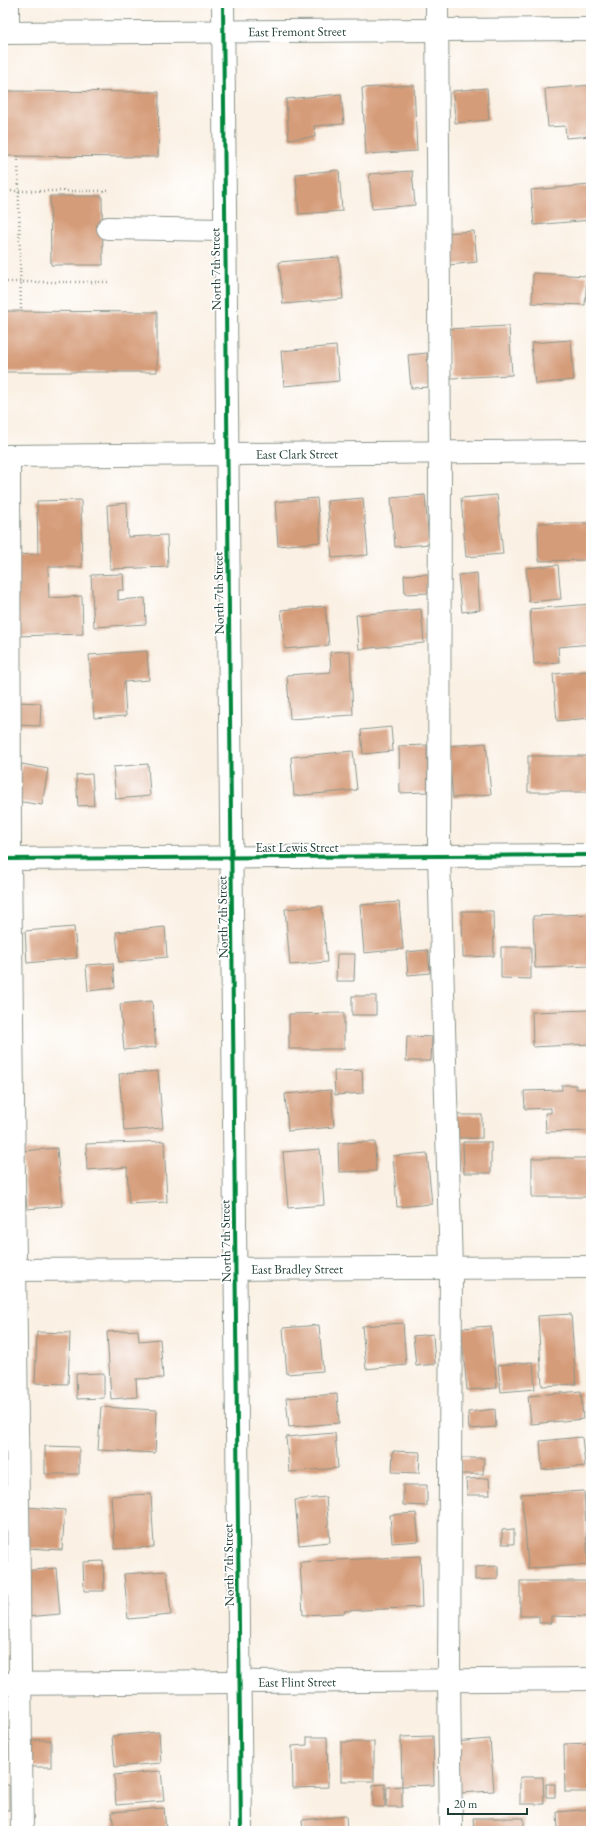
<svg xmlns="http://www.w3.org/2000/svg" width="594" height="1834" viewBox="0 0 594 1834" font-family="'EB Garamond',serif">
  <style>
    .building { fill: #d59c79 }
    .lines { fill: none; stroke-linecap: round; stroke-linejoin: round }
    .minor-casing { stroke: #8c968c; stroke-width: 24 }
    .path { stroke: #8c968c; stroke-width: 2.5; stroke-dasharray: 1 3; stroke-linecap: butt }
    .minor { stroke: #fff; stroke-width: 22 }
    .cycleway-casing { stroke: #fff; stroke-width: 6 }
    .cycleway { stroke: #00873e; stroke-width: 4 }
    .labels { text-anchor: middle; stroke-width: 3.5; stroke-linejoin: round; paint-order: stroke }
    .street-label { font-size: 13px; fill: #1f3d34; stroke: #fff }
  </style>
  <rect width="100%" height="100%" fill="#fff"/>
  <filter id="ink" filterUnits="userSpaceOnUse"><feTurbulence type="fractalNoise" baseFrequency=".025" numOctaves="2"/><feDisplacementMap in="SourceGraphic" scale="8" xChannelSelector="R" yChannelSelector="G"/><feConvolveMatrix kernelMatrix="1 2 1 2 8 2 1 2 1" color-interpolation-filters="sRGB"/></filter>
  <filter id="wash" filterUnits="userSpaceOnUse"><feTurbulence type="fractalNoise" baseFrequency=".012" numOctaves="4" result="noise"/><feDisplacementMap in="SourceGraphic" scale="16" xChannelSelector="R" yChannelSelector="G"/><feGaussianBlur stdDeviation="0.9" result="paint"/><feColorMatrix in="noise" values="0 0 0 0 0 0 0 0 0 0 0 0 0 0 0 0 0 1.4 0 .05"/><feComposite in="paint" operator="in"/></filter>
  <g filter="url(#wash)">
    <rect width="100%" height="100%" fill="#faf0e3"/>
    <g id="blocks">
      <g class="building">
        <polygon points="414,85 417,151 366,154 362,88"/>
        <polygon points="591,85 591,136 566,138 565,126 548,127 545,89"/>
        <polygon points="487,88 489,120 455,123 453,91"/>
        <polygon points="3,91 159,92 158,157 3,156"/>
        <polygon points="341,94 344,124 314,126 315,137 289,139 286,99"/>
        <polygon points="339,170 342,211 299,214 296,174"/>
        <polygon points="412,171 415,205 372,209 369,174"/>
        <polygon points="591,185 591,220 534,225 531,190"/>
        <polygon points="50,196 102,196 103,265 51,265"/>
        <polygon points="474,231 477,262 449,265 446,233"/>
        <polygon points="339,257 343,299 283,304 279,262"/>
        <polygon points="533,273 587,276 585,305 532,303"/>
        <polygon points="3,311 157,312 157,372 3,372"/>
        <polygon points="509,326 512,375 451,378 448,329"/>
        <polygon points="571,340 574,380 535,384 531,343"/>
        <polygon points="336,346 339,381 284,386 281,351"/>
        <polygon points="427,353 430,387 411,388 408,355"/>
        <polygon points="425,495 429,544 395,547 391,498"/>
        <polygon points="497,495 503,554 466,557 461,498"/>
        <polygon points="317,498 321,542 278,546 275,502"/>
        <polygon points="363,498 368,555 332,558 327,501"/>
        <polygon points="81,500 82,567 48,567 49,598 82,596 83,634 17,636 14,555 38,554 37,501"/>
        <polygon points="127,503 128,537 167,535 168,567 110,569 107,505"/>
        <polygon points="538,523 589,523 590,560 539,561"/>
        <polygon points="558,565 561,599 529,602 526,568"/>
        <polygon points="477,573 480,610 462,612 458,575"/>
        <polygon points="123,574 124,590 118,590 118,600 145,598 146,624 94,627 91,575"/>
        <polygon points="429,574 429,593 405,594 404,575"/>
        <polygon points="591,604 591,644 558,647 559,662 534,664 530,609"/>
        <polygon points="325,606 329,645 285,649 281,610"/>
        <polygon points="421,609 424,643 359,649 356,615"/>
        <polygon points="147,651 149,680 124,682 126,716 94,718 89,655"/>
        <polygon points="350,651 353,715 290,719 287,675 331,672 330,652"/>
        <polygon points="589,671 591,718 557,721 553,674"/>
        <polygon points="16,702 41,703 40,726 15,725"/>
        <polygon points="391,727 393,751 363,754 361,730"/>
        <polygon points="486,743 491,794 453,798 448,746"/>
        <polygon points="427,745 428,792 400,793 399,746"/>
        <polygon points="353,751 357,790 294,796 291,757"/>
        <rect x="528" y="756" width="63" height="36"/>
        <polygon points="22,764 48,769 42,805 16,801"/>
        <polygon points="148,764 150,796 116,799 113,767"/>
        <polygon points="92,774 94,805 78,806 76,775"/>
        <polygon points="399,902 403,949 364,953 360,905"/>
        <polygon points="322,906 327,962 290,965 285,909"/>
        <polygon points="462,911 493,911 494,956 463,957"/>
        <polygon points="591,914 591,966 535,968 533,916"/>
        <polygon points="74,927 77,958 27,963 25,931"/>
        <polygon points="165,927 167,957 119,962 116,932"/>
        <polygon points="501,947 531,947 531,979 501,978"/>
        <polygon points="428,950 430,973 408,975 406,952"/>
        <polygon points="337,954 355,954 354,981 336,981"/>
        <polygon points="113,963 115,988 88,991 86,965"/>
        <rect x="352" y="996" width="24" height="19"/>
        <polygon points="152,1001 156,1047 124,1050 120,1004"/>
        <polygon points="589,1010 591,1044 533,1047 532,1012"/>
        <polygon points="344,1013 344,1049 289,1049 289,1014"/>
        <polygon points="407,1036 432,1037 431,1061 406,1061"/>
        <polygon points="362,1070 363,1093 335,1095 334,1071"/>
        <polygon points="158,1071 163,1128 124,1131 119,1074"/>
        <polygon points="562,1085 576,1085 576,1089 591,1089 591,1131 546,1132 545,1113 551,1113 551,1108 525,1109 524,1091 562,1090"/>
        <polygon points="331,1090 334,1127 288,1131 285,1094"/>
        <rect x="454" y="1115" width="28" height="23"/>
        <polygon points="164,1141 167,1202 129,1204 127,1167 87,1170 86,1144"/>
        <polygon points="375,1142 376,1171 339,1172 338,1143"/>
        <polygon points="463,1142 491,1142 491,1173 464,1173"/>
        <polygon points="57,1148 62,1206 27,1209 22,1151"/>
        <polygon points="320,1149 324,1205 288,1208 283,1152"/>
        <polygon points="427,1153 432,1204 397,1207 393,1156"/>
        <rect x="532" y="1158" width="55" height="39"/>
        <polygon points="571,1314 576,1384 542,1386 538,1316"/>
        <polygon points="403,1323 406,1365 366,1369 362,1326"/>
        <polygon points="319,1325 323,1371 287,1374 283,1328"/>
        <polygon points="491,1326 497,1388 467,1390 461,1328"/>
        <polygon points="138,1330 139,1341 160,1339 163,1378 136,1379 137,1397 111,1399 107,1332"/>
        <polygon points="37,1332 70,1333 68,1384 35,1383"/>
        <polygon points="433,1334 435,1364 416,1366 413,1336"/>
        <polygon points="533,1362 535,1389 501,1392 498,1365"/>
        <polygon points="104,1373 104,1398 77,1399 76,1374"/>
        <polygon points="581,1391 583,1419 531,1424 528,1396"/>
        <polygon points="337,1394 339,1423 289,1427 286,1398"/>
        <polygon points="101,1407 157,1410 155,1453 98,1450"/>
        <polygon points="495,1409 496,1427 469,1429 468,1412"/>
        <polygon points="335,1433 338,1468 289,1472 286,1437"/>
        <polygon points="582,1437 585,1466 542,1470 540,1441"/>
        <polygon points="45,1446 79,1447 79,1474 45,1474"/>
        <polygon points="393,1451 420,1452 419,1473 392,1472"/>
        <polygon points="461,1458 484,1458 483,1474 461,1474"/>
        <polygon points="489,1478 490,1495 467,1495 466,1479"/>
        <polygon points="403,1485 427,1485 427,1506 403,1505"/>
        <polygon points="584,1491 588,1565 528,1568 525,1527 521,1494"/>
        <polygon points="151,1494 154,1547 115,1549 111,1496"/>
        <polygon points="326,1497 330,1542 299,1545 295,1500"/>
        <polygon points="27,1507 65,1510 62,1550 25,1548"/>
        <polygon points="416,1513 419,1541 392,1543 390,1515"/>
        <polygon points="514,1529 514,1544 502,1544 502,1530"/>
        <polygon points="420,1556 422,1607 344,1611 345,1613 303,1615 300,1562"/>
        <polygon points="103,1561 104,1591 84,1591 83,1562"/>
        <polygon points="498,1566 498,1579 475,1580 475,1567"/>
        <polygon points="56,1568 60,1614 27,1617 23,1571"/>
        <polygon points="167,1571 171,1615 128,1619 124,1574"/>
        <polygon points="520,1581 590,1581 589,1617 551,1616 551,1623 539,1623 539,1616 520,1616"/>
        <polygon points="159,1732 161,1763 115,1767 112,1736"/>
        <polygon points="433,1736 434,1785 402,1786 401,1737"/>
        <polygon points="307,1737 327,1737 328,1787 293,1788 292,1746 307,1745"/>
        <polygon points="490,1739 494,1791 458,1793 454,1742"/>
        <rect x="28" y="1740" width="23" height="27"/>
        <rect x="341" y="1742" width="33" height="39"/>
        <polygon points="591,1743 591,1792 565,1792 564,1744"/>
        <polygon points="161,1771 164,1801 116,1805 114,1775"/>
        <polygon points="520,1777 543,1777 544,1804 520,1804"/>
        <polygon points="385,1784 385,1807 373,1807 373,1785"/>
        <rect x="546" y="1784" width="9" height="13"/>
        <rect x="3" y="1785" width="6" height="25"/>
        <polygon points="402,1786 402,1807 386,1807 387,1787"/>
        <polygon points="164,1808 166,1831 114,1831 112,1812"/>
        <polygon points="591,1809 591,1831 558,1831 557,1812"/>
        <polygon points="346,1816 347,1831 303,1831 302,1820"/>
        <polygon points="473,1818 524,1818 524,1831 474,1831"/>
      </g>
    </g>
  </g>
  <g filter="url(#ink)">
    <use href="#blocks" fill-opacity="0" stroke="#8c968c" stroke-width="1"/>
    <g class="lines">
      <g class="minor-casing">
        <g id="minor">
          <polyline points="8,3 8,33"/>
          <polyline points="223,3 241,1831"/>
          <polyline points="437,3 440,452 439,856 451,1268 449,1680 451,1831"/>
          <path id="s1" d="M 3,33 L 591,29"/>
          <polyline points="108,228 225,230"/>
          <path id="s2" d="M 3,456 L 591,451"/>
          <polyline points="9,456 10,858 22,1831"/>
          <polyline points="3,859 591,855"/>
          <path id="s3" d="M 3,1270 L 591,1267"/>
          <path id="s4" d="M 3,1684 L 591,1679"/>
        </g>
      </g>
      <g class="path">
        <polyline points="18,156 21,311"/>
        <polyline points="3,191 108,191"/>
        <polyline points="3,282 108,282"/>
      </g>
      <use href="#minor" class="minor"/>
      <g class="cycleway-casing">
        <g id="cycleway">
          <polyline points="223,3 241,1831"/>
          <polyline points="3,859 591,855"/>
        </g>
      </g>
      <use href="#cycleway" class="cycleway"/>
    </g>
  </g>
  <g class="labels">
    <g class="street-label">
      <text dy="5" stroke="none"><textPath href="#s1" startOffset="294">East Fremont Street</textPath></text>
      <text transform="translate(215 269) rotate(-91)" y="5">North 7th Street</text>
      <text dy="5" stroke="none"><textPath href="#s2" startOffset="294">East Clark Street</textPath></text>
      <text transform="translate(218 593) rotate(-91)" y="5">North 7th Street</text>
      <text x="297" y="852">East Lewis Street</text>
      <text transform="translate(222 917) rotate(-91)" y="5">North 7th Street</text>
      <text transform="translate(225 1241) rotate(-91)" y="5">North 7th Street</text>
      <text dy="5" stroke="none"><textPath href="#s3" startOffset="294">East Bradley Street</textPath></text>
      <text transform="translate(228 1565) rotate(-91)" y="5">North 7th Street</text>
      <text dy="5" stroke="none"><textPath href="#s4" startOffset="294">East Flint Street</textPath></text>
    </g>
  </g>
  <rect width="594" height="1834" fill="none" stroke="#fff" stroke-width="16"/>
  <path d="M448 1808v6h79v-6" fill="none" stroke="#1f3d34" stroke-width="2"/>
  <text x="454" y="1808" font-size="12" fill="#1f3d34" stroke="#ffffff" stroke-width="3" paint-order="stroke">20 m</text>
</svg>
